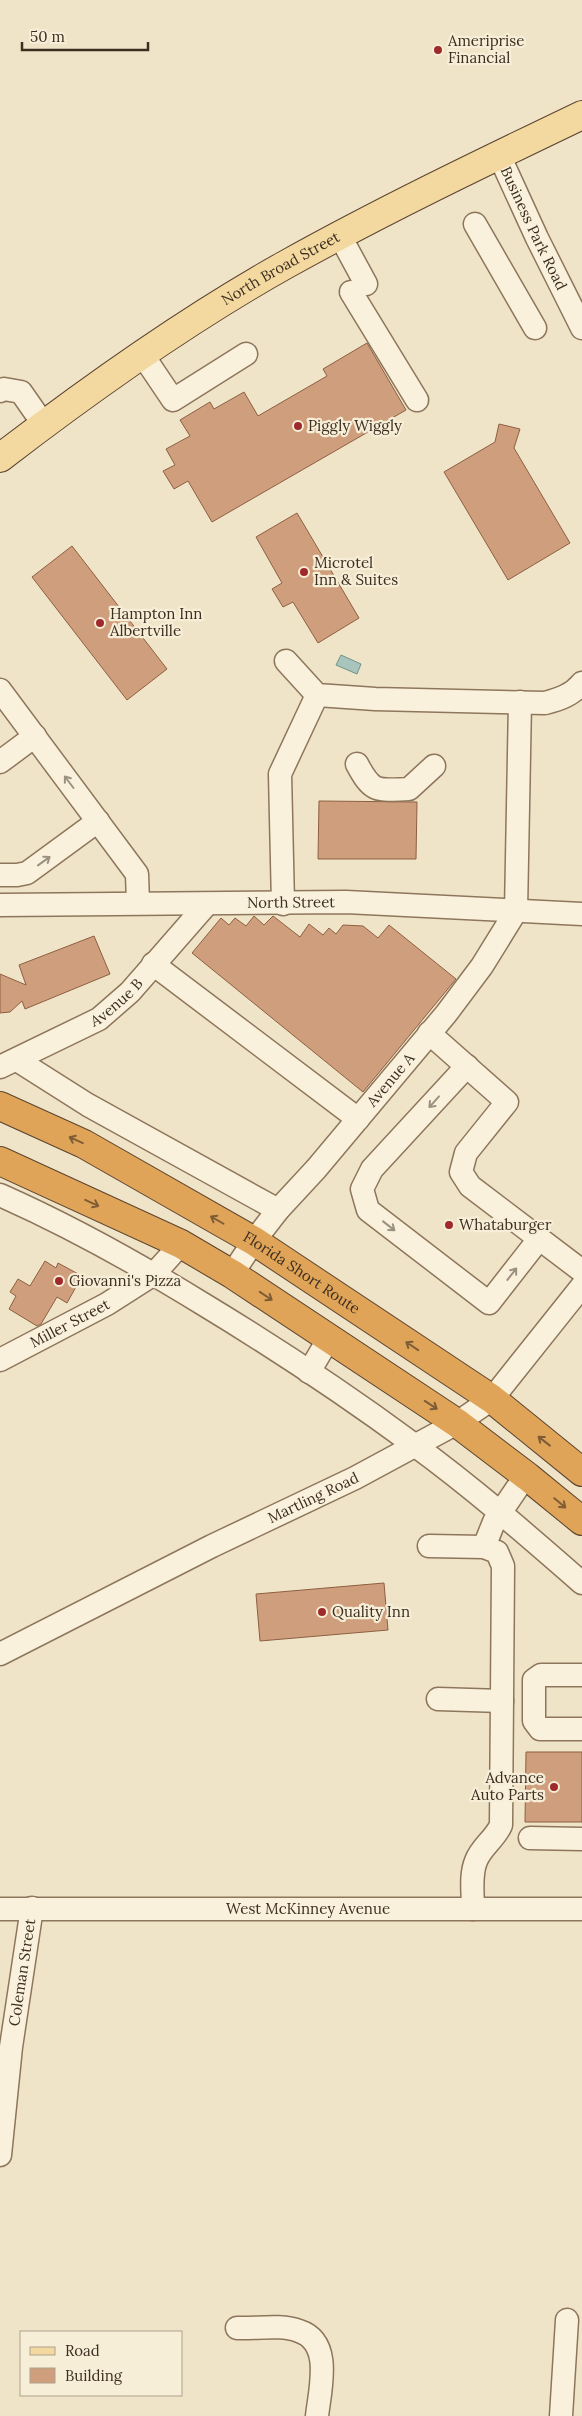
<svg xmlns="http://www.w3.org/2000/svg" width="582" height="2416" viewBox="0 0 582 2416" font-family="Lora,serif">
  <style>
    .water { fill: #a9c4bc; stroke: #6f938a }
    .building { fill: #cf9f7d; stroke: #8d5f41 }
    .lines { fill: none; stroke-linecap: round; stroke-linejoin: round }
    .minor-casing { stroke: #8d765c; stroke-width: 25 }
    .major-casing { stroke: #5b4430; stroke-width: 30 }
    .highway-casing { stroke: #5b4430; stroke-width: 30 }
    .minor { stroke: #faf1dc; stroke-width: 22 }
    .major { stroke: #f3d9a0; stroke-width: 28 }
    .highway { stroke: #e0a458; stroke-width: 28 }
    .oneway { stroke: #9c907e }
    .oneway2 { stroke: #7e5d36 }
    .poi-dot { fill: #9e2a2b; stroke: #f7eed8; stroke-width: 2 }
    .labels { text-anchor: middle; stroke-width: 4.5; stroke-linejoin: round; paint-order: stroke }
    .poi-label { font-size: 15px; fill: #3d2e20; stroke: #f7eed8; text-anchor: start }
    .street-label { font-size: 15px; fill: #3d2e20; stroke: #f7eed8 }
  </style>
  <rect width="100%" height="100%" fill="#f0e4c8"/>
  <polygon class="water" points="341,655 361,664 357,674 336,665"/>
  <g class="building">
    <polygon points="367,343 406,410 212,522 188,481 174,489 163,471 175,465 166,449 190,436 180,420 210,402 214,409 244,392 258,416 327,376 323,369"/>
    <polygon points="499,424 520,429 514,448 570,543 508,580 444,472 495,442"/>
    <polygon points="297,513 359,618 318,643 293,602 283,607 272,589 282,583 256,537"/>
    <polygon points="72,546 167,669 127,700 32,577"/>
    <polygon points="319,801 417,802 416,859 318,859"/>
    <polygon points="254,916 264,925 273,916 300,937 309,924 323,935 329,928 336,934 343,925 363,926 378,938 389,925 456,979 363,1092 192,953 221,918 229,925 235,918 246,926"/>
    <polygon points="94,936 110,974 25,1009 22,1001 10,1012 0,1013 0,974 26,985 19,965"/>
    <polygon points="45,1261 56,1268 58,1263 82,1276 67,1303 57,1297 41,1324 37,1326 9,1309 16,1296 10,1292 18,1279 30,1286"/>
    <polygon points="384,1583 388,1630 260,1641 256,1594"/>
    <polygon points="526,1752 582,1752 582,1822 525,1822"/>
  </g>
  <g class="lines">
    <g class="minor-casing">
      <g id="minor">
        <path id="s1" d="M 499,155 L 537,238 L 582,328"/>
        <polyline points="475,224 535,328"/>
        <polyline points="340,236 366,284"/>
        <polyline points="351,292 417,400"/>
        <polyline points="142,354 173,400 246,354"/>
        <polyline points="0,391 4,389 21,392 44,425"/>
        <path d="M 286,661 L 317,695 L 375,699 L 545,703 C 560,699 572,695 582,683"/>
        <polyline points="0,690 137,874 138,903"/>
        <polyline points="0,762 35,736"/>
        <path d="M 357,764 C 373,794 377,790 409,789 L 434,766"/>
        <polyline points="0,875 17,875 27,873 98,821"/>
        <polyline points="283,904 280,774 317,695"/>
        <path id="s2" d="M 0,905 L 346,902 L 582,914"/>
        <polyline points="153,964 358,1119"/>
        <polyline points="429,1033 507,1102 466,1153 461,1172 470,1186 582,1271"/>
        <polyline points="17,1060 88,1105 278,1210"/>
        <polyline points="467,1066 372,1169 362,1189 368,1210 489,1303 539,1239"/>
        <path id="s3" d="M 0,1067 L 99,1019 L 130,992 L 206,905"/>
        <path d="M 0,1195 C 70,1226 138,1264 203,1304 C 274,1347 345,1394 413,1444 C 472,1487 527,1535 582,1583"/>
        <path id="s4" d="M 232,1274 L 254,1241 L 278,1210 L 316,1169 L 446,1014 L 482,966 L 516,911 L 520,702"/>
        <path id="s5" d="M 0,1360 L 107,1304 L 154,1274 L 181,1244"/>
        <polyline points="309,1372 329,1338"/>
        <path d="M 429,1546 L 484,1547 L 497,1552 L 503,1566 L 501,1825 C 495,1839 481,1847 476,1861 C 470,1875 473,1894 473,1909"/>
        <polyline points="484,1547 494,1522 526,1475"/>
        <path id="s6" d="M 0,1654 L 212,1546 L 355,1478 L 457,1423 L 492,1399 L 582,1286"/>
        <polyline points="582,1675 541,1675 534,1680 534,1721 540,1729 582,1729"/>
        <polyline points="438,1699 502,1701"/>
        <polyline points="530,1838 582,1839"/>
        <path id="s7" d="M 0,1909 L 582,1909"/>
        <path id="s8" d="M 0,2155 L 11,2047 L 32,1908"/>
        <path d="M 237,2328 C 256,2329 281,2324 299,2331 C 333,2342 320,2389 317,2416"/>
        <polyline points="561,2416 567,2320"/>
      </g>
    </g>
    <g class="major-casing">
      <g id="major">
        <path id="s9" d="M 0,458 C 91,388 185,321 285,265 C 382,211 482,163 582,115"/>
      </g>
    </g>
    <g class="highway-casing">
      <g id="highway">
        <path id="s10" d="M 0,1106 L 84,1144 L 254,1241 L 492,1399 L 582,1472"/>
        <polyline points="0,1161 181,1244 232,1274 457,1423 528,1477 582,1521"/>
      </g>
    </g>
    <use href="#minor" class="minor"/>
    <use href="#major" class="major"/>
    <use href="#highway" class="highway"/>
  </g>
  <defs><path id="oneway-shaft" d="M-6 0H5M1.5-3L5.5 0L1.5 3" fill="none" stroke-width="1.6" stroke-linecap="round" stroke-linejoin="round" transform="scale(1.25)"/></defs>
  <g class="oneway">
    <use href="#oneway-shaft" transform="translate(69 782) rotate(-127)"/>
    <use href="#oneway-shaft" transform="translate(44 861) rotate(-36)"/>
    <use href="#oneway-shaft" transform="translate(434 1102) rotate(132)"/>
    <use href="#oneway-shaft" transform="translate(389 1226) rotate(38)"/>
    <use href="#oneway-shaft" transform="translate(512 1274) rotate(-52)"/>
  </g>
  <g class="oneway2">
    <use href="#oneway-shaft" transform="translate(76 1140) rotate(-156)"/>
    <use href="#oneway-shaft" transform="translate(92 1203) rotate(25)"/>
    <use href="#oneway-shaft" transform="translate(217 1220) rotate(-150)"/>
    <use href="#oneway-shaft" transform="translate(266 1296) rotate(34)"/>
    <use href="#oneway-shaft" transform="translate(412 1346) rotate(-146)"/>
    <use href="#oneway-shaft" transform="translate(431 1405) rotate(33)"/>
    <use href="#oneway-shaft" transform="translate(544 1441) rotate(-142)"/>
    <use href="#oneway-shaft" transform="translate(560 1503) rotate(40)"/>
  </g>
  <g class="poi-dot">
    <circle cx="438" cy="50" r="5"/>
    <circle cx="298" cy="426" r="5"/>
    <circle cx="304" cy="572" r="5"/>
    <circle cx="100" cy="623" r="5"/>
    <circle cx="449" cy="1225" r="5"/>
    <circle cx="59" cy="1281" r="5"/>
    <circle cx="322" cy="1612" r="5"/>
    <circle cx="554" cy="1787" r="5"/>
  </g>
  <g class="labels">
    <g class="poi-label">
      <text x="448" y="46">Ameriprise<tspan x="448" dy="17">Financial</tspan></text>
      <text x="308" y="431">Piggly Wiggly</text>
      <text x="314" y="568">Microtel<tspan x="314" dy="17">Inn &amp; Suites</tspan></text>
      <text x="110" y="619">Hampton Inn<tspan x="110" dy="17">Albertville</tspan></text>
      <text x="459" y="1230">Whataburger</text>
      <text x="69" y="1286">Giovanni's Pizza</text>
      <text x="332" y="1617">Quality Inn</text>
      <text x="544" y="1783" text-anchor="end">Advance<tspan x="544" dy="17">Auto Parts</tspan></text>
    </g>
    <g class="street-label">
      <text dy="5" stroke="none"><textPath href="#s1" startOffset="81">Business Park Road</textPath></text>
      <text dy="5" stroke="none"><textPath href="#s9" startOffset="339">North Broad Street</textPath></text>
      <text dy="5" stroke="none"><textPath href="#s2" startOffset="291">North Street</textPath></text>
      <text dy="5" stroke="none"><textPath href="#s3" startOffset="134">Avenue B</textPath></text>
      <text dy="5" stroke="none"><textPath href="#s4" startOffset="251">Avenue A</textPath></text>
      <text dy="5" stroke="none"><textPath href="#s10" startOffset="345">Florida Short Route</textPath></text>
      <text dy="5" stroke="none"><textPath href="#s5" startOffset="79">Miller Street</textPath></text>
      <text dy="5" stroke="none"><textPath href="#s6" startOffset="350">Martling Road</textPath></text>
      <text dy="5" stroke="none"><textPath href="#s7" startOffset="308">West McKinney Avenue</textPath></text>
      <text dy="5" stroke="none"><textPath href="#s8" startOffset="184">Coleman Street</textPath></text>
    </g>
  </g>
  <rect x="20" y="2331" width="162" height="65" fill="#f7eed8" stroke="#ada18e"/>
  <rect x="30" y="2347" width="25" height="8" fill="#f3d9a0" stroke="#ada18e"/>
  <text x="65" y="2356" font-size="15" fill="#3d2e20">Road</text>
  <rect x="30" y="2368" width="25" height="15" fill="#cf9f7d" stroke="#ada18e"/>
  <text x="65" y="2381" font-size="15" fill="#3d2e20">Building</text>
  <path d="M22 42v8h126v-8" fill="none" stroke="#3d2e20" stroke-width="2.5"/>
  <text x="30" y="42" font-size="15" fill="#3d2e20" stroke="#f7eed8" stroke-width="4" paint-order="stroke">50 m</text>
</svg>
